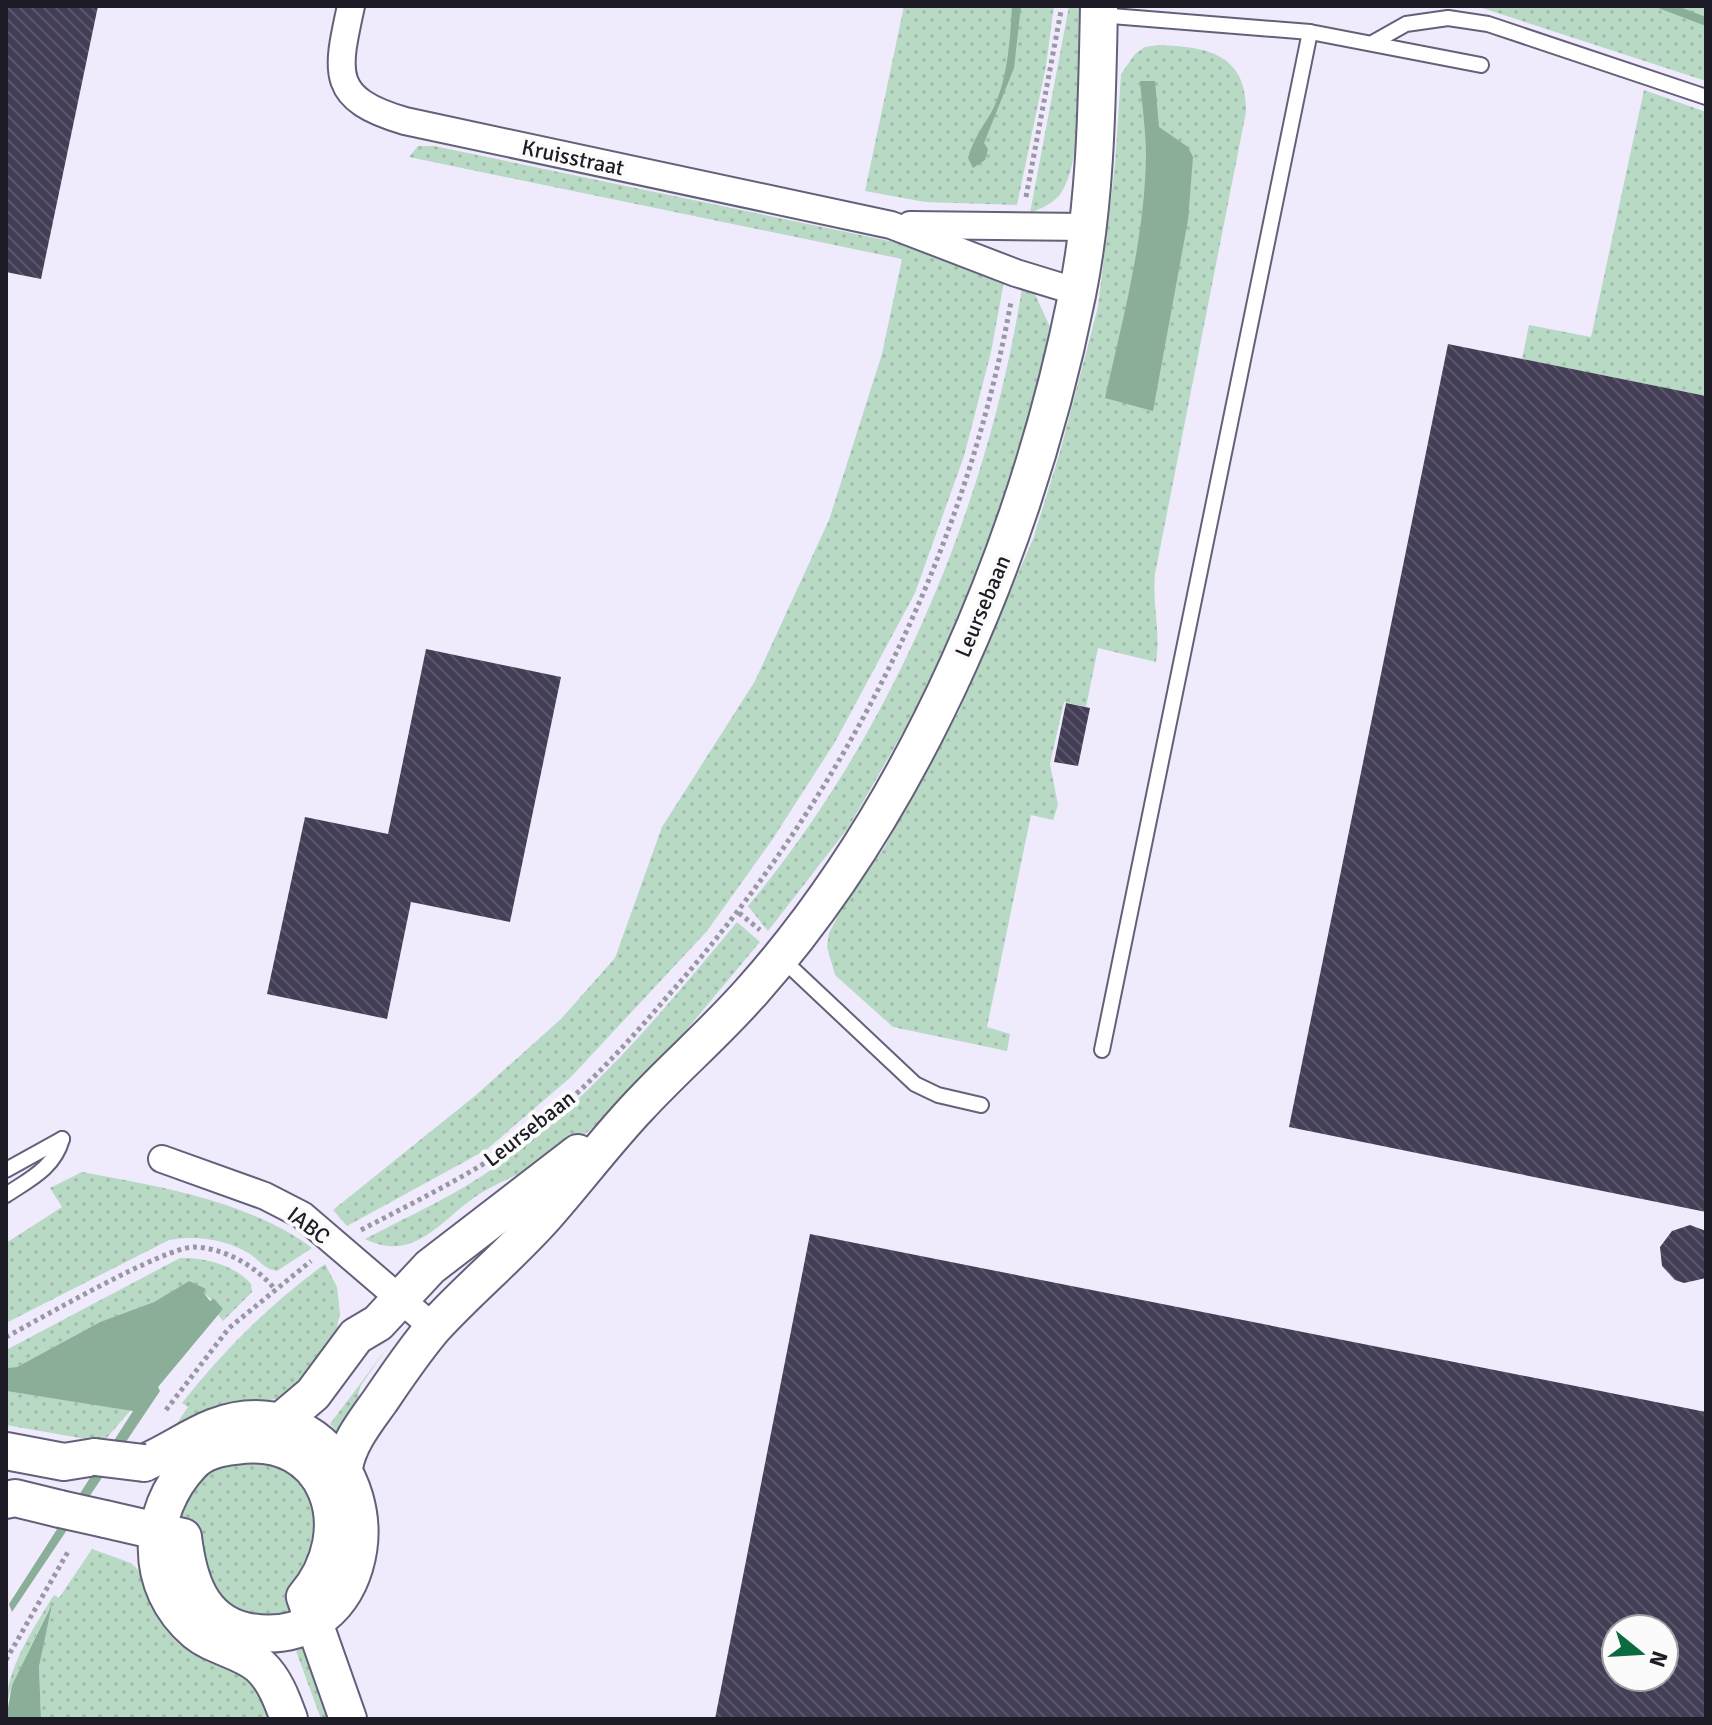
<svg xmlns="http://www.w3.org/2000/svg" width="1712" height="1725" viewBox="0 0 1712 1725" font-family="Signika,sans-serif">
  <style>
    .grass { fill: url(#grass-dots) }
    .water { fill: #8aae97 }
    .building { fill: url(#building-back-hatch); fill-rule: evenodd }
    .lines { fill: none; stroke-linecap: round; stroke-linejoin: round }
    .lane-casing { stroke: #656079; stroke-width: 18 }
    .street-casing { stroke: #656079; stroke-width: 30 }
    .secondary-casing { stroke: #656079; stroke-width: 40 }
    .path { stroke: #9b97a6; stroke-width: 5; stroke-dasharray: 4 4; stroke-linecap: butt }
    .lane { stroke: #fff; stroke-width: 14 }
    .street { stroke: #fff; stroke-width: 26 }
    .secondary { stroke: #fff; stroke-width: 36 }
    .secondary-bridge-casing { stroke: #656079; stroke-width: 40; stroke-linecap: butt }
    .secondary-bridge { stroke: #fff; stroke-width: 36 }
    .labels { text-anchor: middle; stroke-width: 8; stroke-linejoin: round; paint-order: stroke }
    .street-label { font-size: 22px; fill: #1d1b25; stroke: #fbfbfb }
  </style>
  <defs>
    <pattern id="grass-dots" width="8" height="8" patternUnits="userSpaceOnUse" patternTransform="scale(2)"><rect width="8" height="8" fill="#b8d9c4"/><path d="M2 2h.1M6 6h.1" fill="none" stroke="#9ebaa8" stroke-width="1.8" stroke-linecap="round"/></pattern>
    <pattern id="building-back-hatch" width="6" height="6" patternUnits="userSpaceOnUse" patternTransform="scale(2)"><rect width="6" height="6" fill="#433e55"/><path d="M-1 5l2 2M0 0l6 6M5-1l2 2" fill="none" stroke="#5b576a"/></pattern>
  </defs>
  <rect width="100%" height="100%" fill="#efebfd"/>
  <g class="grass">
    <polygon points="904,6 1054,6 1046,66 1017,205 925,202 865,191"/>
    <path d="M 1069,6 L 1080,6 C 1079,50 1085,159 1061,193 C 1053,204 1042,208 1030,213 Z"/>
    <polygon points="1476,6 1706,6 1706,81"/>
    <path d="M 1159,45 C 1208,47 1247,54 1246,112 L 1155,574 C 1152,605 1161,632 1156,662 L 1098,648 L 1086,707 L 1064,702 L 1050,764 L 1058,805 L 1053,820 L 1031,815 L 987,1027 L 1010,1034 L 1007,1051 L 893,1027 L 835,975 L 827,947 L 829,933 L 843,906 L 884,848 L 959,711 L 1033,539 L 1060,452 L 1098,307 L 1115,165 L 1121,74 L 1135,54 L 1145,47 Z"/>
    <polygon points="1644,90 1706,112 1706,396 1522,359 1529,325 1591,337"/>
    <polygon points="418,146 434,146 904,244 938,254 1004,282 991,352 964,456 915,593 835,742 772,840 707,931 571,1077 486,1150 347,1226 333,1210 476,1095 561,1019 615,958 662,827 755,681 829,520 882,354 902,259 409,157"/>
    <path d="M 1023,282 L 1033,290 L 1050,327 L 1030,419 L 962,616 L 921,701 L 848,828 L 768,931 L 748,906 C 892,734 989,504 1023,282 Z"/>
    <path d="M 737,922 L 760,942 C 704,1007 628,1109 557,1155 C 531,1171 501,1179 475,1197 C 439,1222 414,1263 365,1239 C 410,1215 457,1195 498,1165 C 593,1097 663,1011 737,922 Z"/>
    <path d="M 82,1172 C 158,1186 249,1201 312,1248 L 277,1271 C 264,1269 260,1261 250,1254 C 227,1239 195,1235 169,1240 L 6,1323 L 6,1243 L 62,1207 L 50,1188 Z"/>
    <path d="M 180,1258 C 204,1257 235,1265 251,1284 L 252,1292 L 223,1321 L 218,1315 L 223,1309 L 189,1281 L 154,1302 L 100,1322 L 17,1367 L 6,1368 L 6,1350 Z"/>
    <path d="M 325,1264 L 337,1287 L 340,1313 L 335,1337 L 321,1362 L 282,1398 L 206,1411 L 171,1432 L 188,1407 L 182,1403 C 225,1349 270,1304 325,1264 Z"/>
    <polygon points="387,1348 361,1385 351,1419 340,1434 330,1424"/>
    <polygon points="6,1391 131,1410 103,1442 6,1425"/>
    <polygon points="246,1455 296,1472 322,1514 299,1615 276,1621 228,1610 172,1524 201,1472"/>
    <path d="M 92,1549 L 131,1563 L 264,1692 L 278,1719 L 41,1719 L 39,1668 L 50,1607 L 12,1685 L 6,1707 C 6,1669 34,1627 54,1595 L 59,1598 Z"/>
    <polygon points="308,1644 336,1719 321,1719 296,1651"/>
  </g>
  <g class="water">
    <path d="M 1012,6 L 1021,6 L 1014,68 L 984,143 L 988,149 L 985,160 L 973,168 L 968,158 C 973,140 982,128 991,113 C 1008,82 1010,40 1012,6 Z"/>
    <polygon points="1653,6 1677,6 1706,17 1706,26"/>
    <path d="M 1140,81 L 1155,81 L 1159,127 L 1188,147 L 1193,157 L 1188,220 L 1153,411 L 1105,398 C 1123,318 1145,237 1146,155 C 1146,131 1142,105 1140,81 Z"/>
    <polygon points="189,1281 206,1289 203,1292 210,1301 214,1299 223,1309 158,1387 160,1391 12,1612 9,1604 133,1411 6,1391 6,1368 17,1367 100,1322 154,1302"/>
    <polygon points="52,1604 39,1667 41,1719 6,1719 12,1685"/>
  </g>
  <g class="building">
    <polygon points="6,6 98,6 41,279 6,272"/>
    <polygon points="1448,344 1706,396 1706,1212 1289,1127"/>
    <polygon points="426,649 561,677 510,922 411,902 387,1019 267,994 305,817 388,834"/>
    <polygon points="1066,703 1090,708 1078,766 1054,762"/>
    <polygon points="1690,1225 1706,1231 1706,1278 1684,1283 1675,1280 1662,1266 1660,1247 1672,1231"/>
    <path d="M 810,1234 L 1706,1412 L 1706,1719 L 715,1719 ZM 1616,1629 L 1664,1629 L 1664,1677 L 1616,1677 Z"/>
  </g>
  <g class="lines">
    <g class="lane-casing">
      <g id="lane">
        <polyline points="1099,15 1310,32 1481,65"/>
        <polyline points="1374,42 1406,24 1448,18 1488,24 1706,97"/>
        <polyline points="780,957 915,1084 938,1095 981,1105"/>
        <polyline points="1102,1050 1310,32"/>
        <polyline points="6,1170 62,1139"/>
        <path d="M 6,1195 C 30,1179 54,1168 62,1139"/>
      </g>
    </g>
    <g class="street-casing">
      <g id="street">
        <path d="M 351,6 C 336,74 330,99 405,121 L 891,225 L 1016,273 L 1078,292"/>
        <polyline points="910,225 1087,227"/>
        <polyline points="162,1159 265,1196 302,1215 434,1328"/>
      </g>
    </g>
    <g class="secondary-casing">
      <g id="secondary">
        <polyline points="280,1422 313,1394 356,1336 378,1323 430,1267 578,1153"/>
        <polyline points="6,1451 64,1462 95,1457"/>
        <path d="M 344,1468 C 348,1443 365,1422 380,1401 C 397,1376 415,1349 435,1326 C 470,1288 510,1255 544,1217 C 576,1181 605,1142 638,1107 C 675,1067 716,1032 752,991 C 918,804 1028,538 1077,295 C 1096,201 1097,102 1099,6"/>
        <polyline points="6,1500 15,1498 60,1509"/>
        <path d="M 105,1519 L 183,1537 C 188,1578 200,1621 245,1631 C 361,1655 398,1500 313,1438 C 297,1427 276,1419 256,1419 C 211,1419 183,1446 144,1463"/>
        <path d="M 289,1719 C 282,1700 275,1680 260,1666 C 242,1650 214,1647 196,1632 C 143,1587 146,1512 191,1464 C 203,1451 219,1448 235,1446 C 328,1431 362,1530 305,1597 L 348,1719"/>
      </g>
    </g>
    <g class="path">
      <polyline points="1026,197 1061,11"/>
      <polyline points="739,913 760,930"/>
      <path d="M 361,1230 C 416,1201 473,1174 524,1137 C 577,1099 623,1048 666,998 C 841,801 963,562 1011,302"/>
      <path d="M 6,1337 C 40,1319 164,1247 194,1247 C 225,1248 255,1266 274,1288"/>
      <polyline points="166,1410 229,1328 311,1261"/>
      <polyline points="6,1660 69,1550"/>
    </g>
    <use href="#lane" class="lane"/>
    <use href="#street" class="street"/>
    <use href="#secondary" class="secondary"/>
    <g class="secondary-bridge-casing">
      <g id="secondary-bridge">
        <polyline points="95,1457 144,1463"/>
        <polyline points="60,1509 105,1519"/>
      </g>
    </g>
    <use href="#secondary-bridge" class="secondary-bridge"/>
  </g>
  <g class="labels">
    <g class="street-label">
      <text transform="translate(573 157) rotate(12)" y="8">Kruisstraat</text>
      <text transform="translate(982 606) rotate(-67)" y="8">Leursebaan</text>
      <text transform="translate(529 1128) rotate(-38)" y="8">Leursebaan</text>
      <text transform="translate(309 1225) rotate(37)" y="8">IABC</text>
    </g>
  </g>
  <rect width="1712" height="1725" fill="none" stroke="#1d1b25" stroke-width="16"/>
  <g transform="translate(1640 1653) rotate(108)"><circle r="38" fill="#fbfbfb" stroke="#a2a1a5" stroke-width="2"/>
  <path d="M0-6L14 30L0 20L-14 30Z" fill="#0b6b40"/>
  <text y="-12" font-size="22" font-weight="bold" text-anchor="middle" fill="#1d1b25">N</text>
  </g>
</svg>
